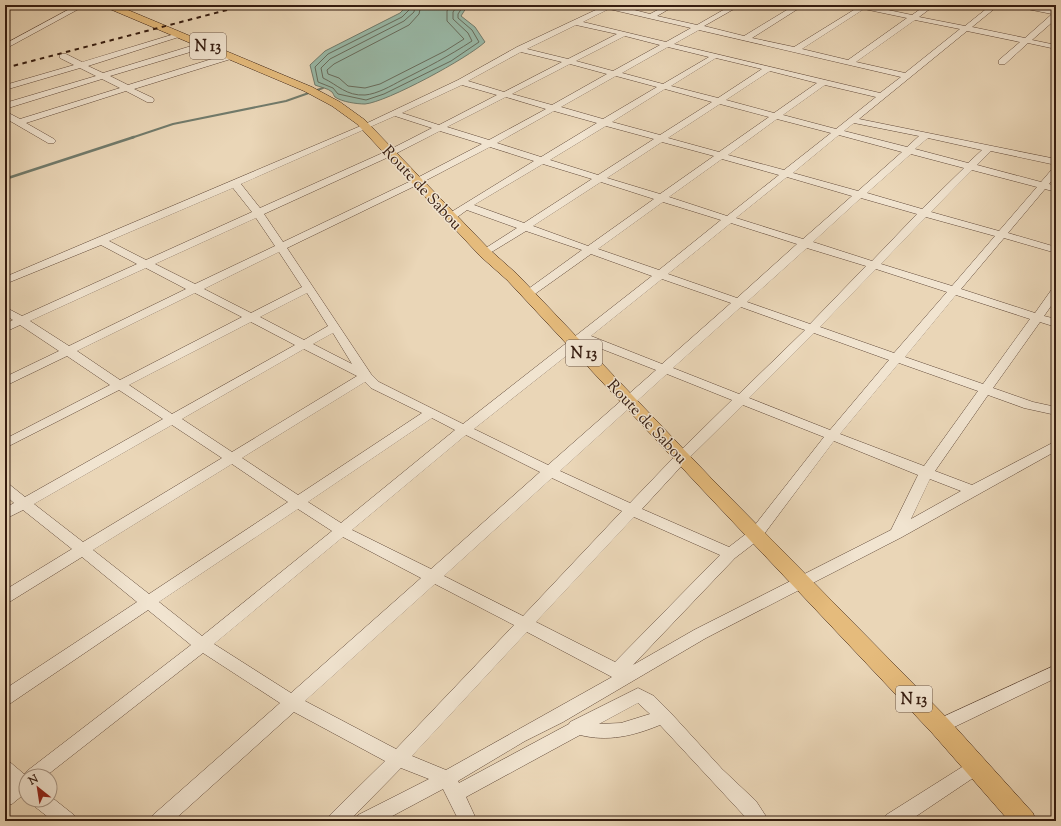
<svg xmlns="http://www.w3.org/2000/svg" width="1061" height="826" viewBox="0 0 1061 826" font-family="'Sorts Mill Goudy',serif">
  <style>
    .water { fill: #99baa9; stroke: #717b6c }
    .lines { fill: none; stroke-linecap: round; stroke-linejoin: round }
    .shore { stroke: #676b5c; stroke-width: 1 }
    .stream-far1 { stroke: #717b6c; stroke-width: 2 }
    .stream { stroke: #717b6c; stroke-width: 2.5 }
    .minor-casing { stroke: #624a3a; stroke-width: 1 }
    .major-casing { stroke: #351c10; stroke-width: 1 }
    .minor { fill: #f1e4d0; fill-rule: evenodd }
    .major { fill: #e5bb7c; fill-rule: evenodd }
    .rail { stroke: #351c10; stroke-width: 2; stroke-dasharray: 4.5 4.5; stroke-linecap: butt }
    .labels { text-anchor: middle; stroke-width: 3; stroke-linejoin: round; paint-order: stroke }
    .shield { fill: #f1e4d0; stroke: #6d584a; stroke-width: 1 }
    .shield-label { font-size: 15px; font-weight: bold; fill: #351c10 }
    .street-label { font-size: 16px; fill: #351c10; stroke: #f1e4d0 }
  </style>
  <rect width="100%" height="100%" fill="#ead6b7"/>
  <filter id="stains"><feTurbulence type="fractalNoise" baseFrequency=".005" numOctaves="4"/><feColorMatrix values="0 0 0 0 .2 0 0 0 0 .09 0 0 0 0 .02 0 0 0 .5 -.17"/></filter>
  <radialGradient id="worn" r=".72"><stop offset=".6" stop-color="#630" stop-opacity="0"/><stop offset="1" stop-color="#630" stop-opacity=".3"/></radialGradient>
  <path class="water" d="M 408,5 L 468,5 L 461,16 L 475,27 L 485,42 C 468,58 387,102 365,104 C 357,104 342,102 335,97 C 334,96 333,93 332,92 C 328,88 319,87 315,85 L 310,65 L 325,51 L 400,13 Z"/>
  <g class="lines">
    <g class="shore">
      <polyline points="410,5 410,9 402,17 328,54 315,67 318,82 333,88 338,94 366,100 384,94 451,61 479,42 472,30 458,18 458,14 464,5"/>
      <path d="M 415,5 L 414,12 L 404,21 L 330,59 L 321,68 L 323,78 C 338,85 346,96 365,95 C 377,94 391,86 402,80 C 426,68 449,56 472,41 L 468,33 L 453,19 L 453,12 L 458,5"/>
      <polyline points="421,5 419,14 409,25 334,64 327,70 328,74 339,78 348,86 365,88 380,84 445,51 464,39 447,21 447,11 450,5"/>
    </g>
    <polyline class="stream-far1" points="131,138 173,124 286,101 323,88"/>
    <polyline class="stream" points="5,179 134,137"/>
    <g class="minor-casing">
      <g id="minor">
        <polygon points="77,5 86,5 5,49 5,44"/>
        <path d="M 599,5 L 615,5 L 650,14 L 667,5 L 676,5 L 657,16 L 697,25 L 732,5 L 741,5 L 704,26 L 744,36 L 795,5 L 804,5 L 752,38 L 794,47 L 857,8 L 849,5 L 870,5 L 869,6 L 912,15 L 926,5 L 935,5 L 919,17 L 965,26 L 991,5 L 999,5 L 972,27 L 1025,38 L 1052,14 L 1017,7 L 1013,5 L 1027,5 L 1056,11 L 1056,19 L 1032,40 L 1056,45 L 1056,49 L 1028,43 L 1005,64 L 999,64 L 999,60 L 1020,42 L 967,31 L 859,119 L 1056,159 L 1056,165 L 991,151 L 977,165 L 1041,182 L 1053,168 L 1056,167 L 1056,176 L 1049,184 L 1056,186 L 1056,192 L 1045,189 L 1008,233 L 1056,247 L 1056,253 L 1004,238 L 961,289 L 1035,313 L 1052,289 L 1056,288 L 1056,299 L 1044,316 L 1056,319 L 1056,327 L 1040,322 L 993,388 L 1033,402 L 1056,407 L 1056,415 L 1024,408 L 988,395 L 935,471 L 972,485 L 1056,441 L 1056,451 L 902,537 L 706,638 L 563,722 L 525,741 L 458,781 L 459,783 L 569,724 L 570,722 L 638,688 L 654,696 L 669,711 L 722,769 L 756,801 L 769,821 L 749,821 L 660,725 C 633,736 608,742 580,735 L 466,797 L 477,821 L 459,821 L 443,789 L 383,821 L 356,821 L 358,815 L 429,779 L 401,768 L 349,821 L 328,821 L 330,815 L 385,761 L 294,712 L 173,821 L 151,821 L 153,815 L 280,703 L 203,653 L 46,776 L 26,776 L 26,796 L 23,795 L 12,804 L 5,806 L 5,787 L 9,784 L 5,780 L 5,760 L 11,763 L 24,774 L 25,774 L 27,771 L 191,645 L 148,610 L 11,703 L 5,705 L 5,689 L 137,602 L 82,557 L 11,601 L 5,603 L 5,590 L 72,549 L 23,510 L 5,519 L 5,508 L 14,503 L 5,495 L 5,483 L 10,485 L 25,497 L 163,419 L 119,390 L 5,448 L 5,439 L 110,385 L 67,356 L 5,386 L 5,377 L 59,351 L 20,325 L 5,332 L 5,324 L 13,320 L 5,315 L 5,307 L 22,316 L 137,264 L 101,245 L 5,284 L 5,277 L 363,125 L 458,80 L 517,47 L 602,7 ZM 609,9 L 691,28 L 666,42 L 583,22 ZM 864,9 L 907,18 L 848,60 L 802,49 ZM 915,20 L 960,29 L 905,73 L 856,62 ZM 576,25 L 617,34 L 568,59 L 527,49 ZM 699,30 L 901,77 L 880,93 L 674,44 ZM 625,36 L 660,45 L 613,71 L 576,61 ZM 668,47 L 709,57 L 663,84 L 622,73 ZM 521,52 L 562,62 L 504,92 L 468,81 ZM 716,58 L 762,69 L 718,98 L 671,86 ZM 570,64 L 607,74 L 552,105 L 512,94 ZM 770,71 L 817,83 L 774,113 L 726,100 ZM 616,76 L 657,87 L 603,119 L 561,107 ZM 462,85 L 497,95 L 439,125 L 402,113 ZM 825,85 L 876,97 L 836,129 L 783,115 ZM 665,89 L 712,102 L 660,135 L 612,122 ZM 506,97 L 546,109 L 489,140 L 447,127 ZM 720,104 L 769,117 L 719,152 L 668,138 ZM 554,111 L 597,123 L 541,157 L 497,143 ZM 395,116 L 432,128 L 387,151 L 260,208 L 241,184 ZM 777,119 L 831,133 L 784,170 L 728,155 ZM 854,123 L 919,136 L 907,147 L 844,131 ZM 606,126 L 654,139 L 598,175 L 550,160 ZM 440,131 L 482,144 L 413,180 L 283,242 L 264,214 L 393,155 ZM 839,135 L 902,152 L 858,191 L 793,173 ZM 928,138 L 982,150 L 968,163 L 915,149 ZM 662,142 L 714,156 L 660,194 L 607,178 ZM 490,147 L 534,161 L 448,214 L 447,216 L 448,218 L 456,218 L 467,210 L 517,228 L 481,251 L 480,253 L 481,255 L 485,256 L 526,231 L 582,250 L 524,292 L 522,294 L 524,296 L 532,296 L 591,254 L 652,276 L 463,424 L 379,382 L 371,374 L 287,248 L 419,184 ZM 911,154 L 964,168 L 922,209 L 867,193 ZM 722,159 L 779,175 L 727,216 L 669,197 ZM 543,164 L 592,179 L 524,223 L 474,205 ZM 972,170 L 1037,187 L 999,231 L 931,212 ZM 787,177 L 852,196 L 803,239 L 736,218 ZM 601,182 L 654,199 L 588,246 L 533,226 ZM 233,188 L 252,212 L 146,260 L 109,241 ZM 861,198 L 917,214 L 872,261 L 813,242 ZM 663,202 L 721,220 L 659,270 L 598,249 ZM 926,217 L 995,236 L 952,286 L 881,264 ZM 256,218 L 275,246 L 195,284 L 155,264 ZM 731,223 L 797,244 L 737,298 L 668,274 ZM 807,248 L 866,266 L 810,324 L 747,302 ZM 279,252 L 302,287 L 251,313 L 204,289 ZM 146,268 L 186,289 L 69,346 L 30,321 ZM 876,269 L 947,292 L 894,353 L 820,327 ZM 662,279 L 731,303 L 662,364 L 591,336 ZM 195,293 L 242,317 L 120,380 L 77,351 ZM 307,293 L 328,326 L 304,340 L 260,317 ZM 956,295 L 1030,319 L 983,384 L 905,357 ZM 741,307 L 805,330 L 739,394 L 673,368 ZM 251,322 L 295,345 L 172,414 L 129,385 ZM 333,333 L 352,364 L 313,344 ZM 814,333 L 889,360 L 830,430 L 749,398 ZM 584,342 L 656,370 L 548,465 L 474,429 ZM 304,349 L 357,376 L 232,452 L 182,419 ZM 899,363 L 978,391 L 924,466 L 840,434 ZM 667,374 L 732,400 L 677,454 L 630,503 L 560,471 ZM 365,382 L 371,388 L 422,413 L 298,495 L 242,458 ZM 743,405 L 824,437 L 751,530 L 729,547 L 642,509 L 687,460 ZM 432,418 L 455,430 L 341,523 L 308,502 ZM 172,425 L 222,458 L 83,542 L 34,504 ZM 466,435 L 540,472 L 431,569 L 352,530 ZM 834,441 L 918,475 L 891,530 L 694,630 L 633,665 L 735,558 L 761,538 ZM 232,464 L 288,502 L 149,594 L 93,550 ZM 552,478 L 622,511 L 523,616 L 444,576 ZM 930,479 L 961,491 L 911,519 ZM 298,509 L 332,531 L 202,636 L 159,602 ZM 634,517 L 720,555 L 615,662 L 536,622 ZM 343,537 L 421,578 L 291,693 L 214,644 ZM 435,584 L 514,625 L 396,749 L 305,701 ZM 527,632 L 612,677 L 446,770 L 412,756 ZM 638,703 L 650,714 L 621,723 L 599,724 Z"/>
        <polygon points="178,33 181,33 185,35 88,66 103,73 201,43 207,43 208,45 207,47 110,76 128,85 228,54 231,54 235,56 234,58 134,89 153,98 154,100 153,102 147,102 126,91 26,123 54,139 56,141 54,143 48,143 5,118 5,111 20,119 120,88 102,79 5,109 5,103 96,76 80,68 5,90 5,85 74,65 60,58 60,54 66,54 82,62"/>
        <polygon points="1056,665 1056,678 946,731 940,733 934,731 931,726 934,721"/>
        <polygon points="976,759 982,762 985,767 982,772 909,821 884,821 886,815 970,762"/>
        <polygon points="50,796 74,815 76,821 53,821 34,806 32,800 50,800"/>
      </g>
    </g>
    <g class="major-casing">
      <polygon id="major" points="103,5 116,5 312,87 340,102 365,120 490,250 517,274 711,478 948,719 1033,813 1036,821 1009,821 932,733 699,486 507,280 480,256 357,124 332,106 304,91 105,7"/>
    </g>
    <use href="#minor" class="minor"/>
    <use href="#major" class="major"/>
    <polyline class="rail" points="5,68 246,5"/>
  </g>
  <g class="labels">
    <g class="shield">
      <rect x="190" y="33" width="36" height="26" rx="3"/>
      <rect x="566" y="340" width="36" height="26" rx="3"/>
      <rect x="896" y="686" width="36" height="26" rx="3"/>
    </g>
    <g class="shield-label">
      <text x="208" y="51">N 13</text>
      <text x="584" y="358">N 13</text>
      <text x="914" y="704">N 13</text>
    </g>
    <g class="street-label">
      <text transform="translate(423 187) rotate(47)" y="6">Route de Sabou</text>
      <text transform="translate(648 421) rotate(47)" y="6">Route de Sabou</text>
    </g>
  </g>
  <rect width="1061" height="826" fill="none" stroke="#ead6b7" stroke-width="20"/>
  <rect x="6" y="6" width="1049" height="814" fill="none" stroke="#351c10" stroke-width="2"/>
  <rect x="10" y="10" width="1041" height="806" fill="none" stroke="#351c10"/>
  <g transform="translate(38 788) rotate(330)"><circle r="19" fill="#f1e4d0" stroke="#a69483"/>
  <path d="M0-3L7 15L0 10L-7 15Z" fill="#8f2418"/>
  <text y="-6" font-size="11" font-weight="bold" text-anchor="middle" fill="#351c10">N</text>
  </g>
  <rect width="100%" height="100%" filter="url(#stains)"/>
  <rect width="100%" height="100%" fill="url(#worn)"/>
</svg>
